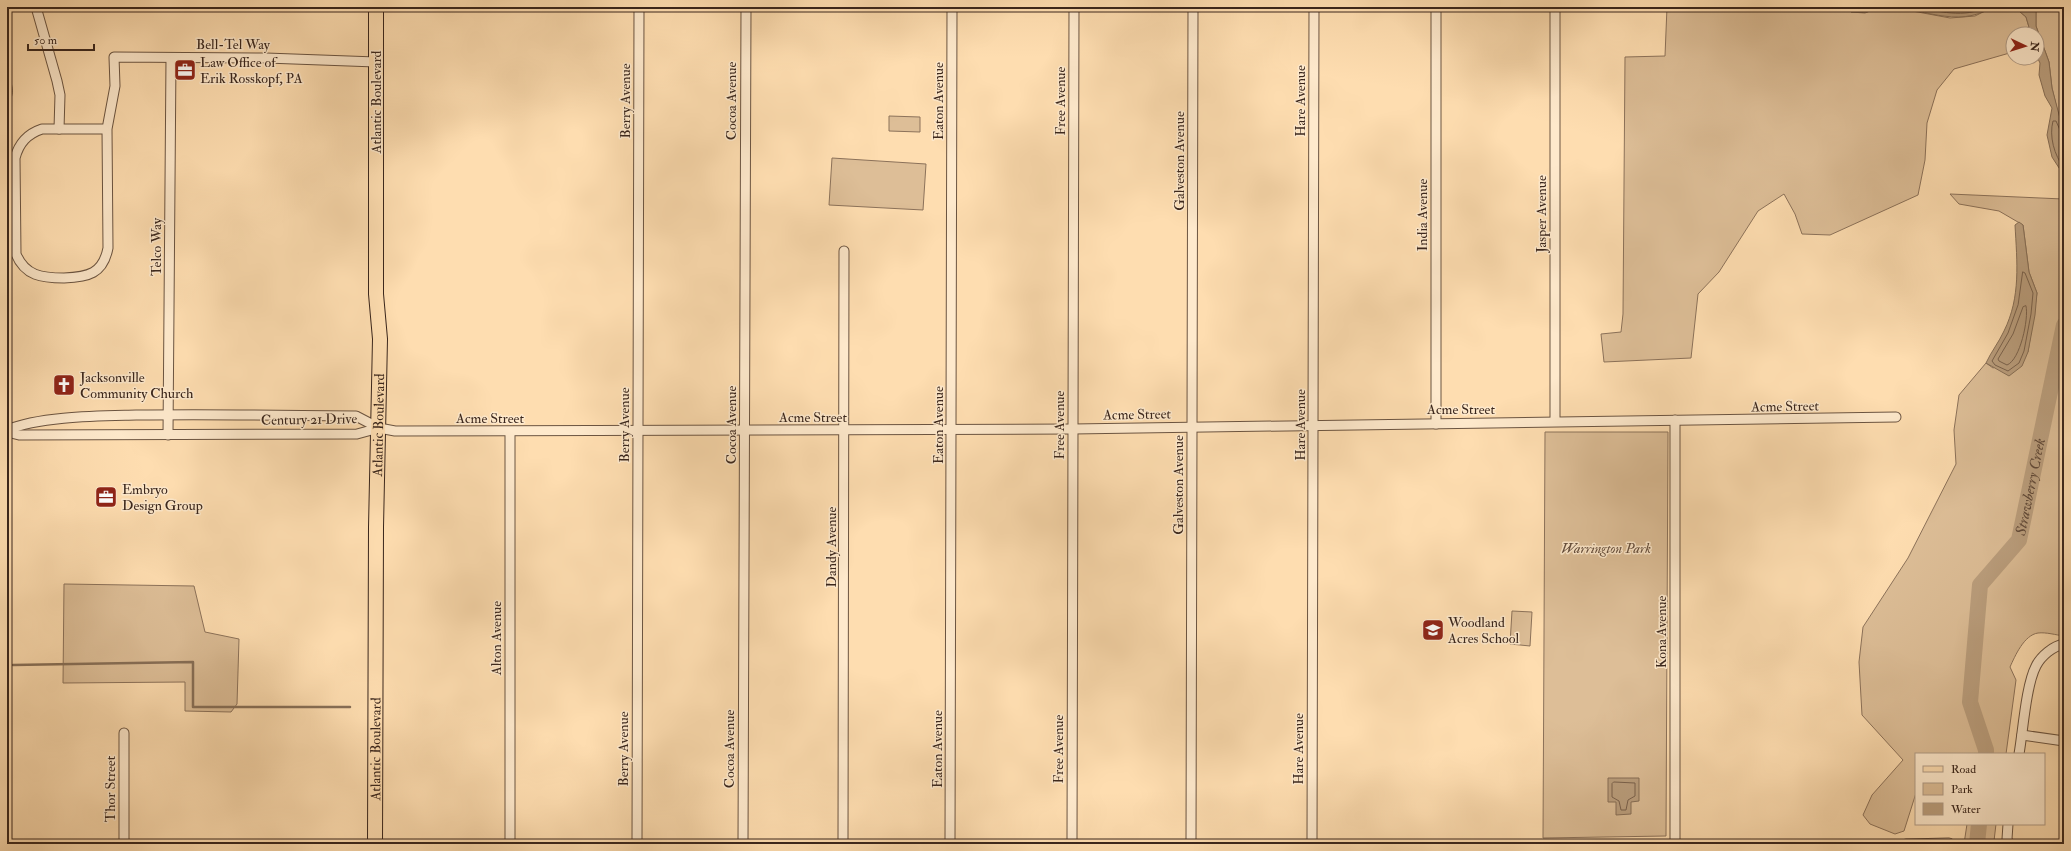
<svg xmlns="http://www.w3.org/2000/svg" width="2071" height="851" viewBox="0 0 2071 851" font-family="'IM FELL Double Pica',serif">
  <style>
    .green { fill: #ddbe97; stroke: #8c725a }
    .water { fill: #bb9f7e; stroke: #876f57 }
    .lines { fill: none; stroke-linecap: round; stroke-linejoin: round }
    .shore { stroke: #7a624d; stroke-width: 1 }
    .stream { stroke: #876f57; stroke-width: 2.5 }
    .river { stroke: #bb9f7e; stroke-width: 16 }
    .minor-casing { stroke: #6b5441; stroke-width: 11 }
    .primary-casing { stroke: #3a261c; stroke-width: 16 }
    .minor { stroke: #fee9cc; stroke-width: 9 }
    .primary { stroke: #feddb0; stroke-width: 14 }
    .labels { text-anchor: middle; stroke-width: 3; stroke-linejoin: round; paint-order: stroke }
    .street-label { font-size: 14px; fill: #3a261c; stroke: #fee9cc }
    .poi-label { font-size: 14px; fill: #3a261c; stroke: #fee9cc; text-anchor: start }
    .park-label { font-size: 14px; font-style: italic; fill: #634c3b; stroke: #fee9cc }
    .water-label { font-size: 15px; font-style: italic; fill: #614a39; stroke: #fee9cc }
  </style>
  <rect width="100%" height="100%" fill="#feddb0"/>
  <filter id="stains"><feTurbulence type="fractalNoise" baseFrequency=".005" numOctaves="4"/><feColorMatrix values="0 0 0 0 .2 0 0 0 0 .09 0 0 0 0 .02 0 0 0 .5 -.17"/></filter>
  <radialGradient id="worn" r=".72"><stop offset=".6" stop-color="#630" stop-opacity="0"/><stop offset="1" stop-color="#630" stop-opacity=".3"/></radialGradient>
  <g class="green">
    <polygon points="1667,7 1851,7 1851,12 1865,13 1880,7 1907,10 1950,18 1975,16 1993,7 2019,7 2019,11 2026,17 2031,34 2013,34 2013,52 1954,69 1937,90 1927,123 1925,160 1918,195 1830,235 1802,234 1795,214 1784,194 1758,211 1719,272 1698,294 1691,358 1604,362 1601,334 1621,332 1623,314 1625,57 1665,56"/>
    <polygon points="2036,7 2064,7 2064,138 2052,88 2049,62 2036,26"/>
    <polygon points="889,116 920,117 920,132 889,131"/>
    <polygon points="832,158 926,164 923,210 829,205"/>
    <path d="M 2061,171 L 2064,172 L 2064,636 C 2056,635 2046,632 2038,633 C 2024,635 2015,656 2010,667 L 2016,680 L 2006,754 L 1916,754 L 1916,793 L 1904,831 L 1895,834 L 1870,824 L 1863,815 L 1872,795 L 1903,760 L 1862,715 L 1859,662 L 1863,627 L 1908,558 L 1956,464 L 1954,430 L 1959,395 L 1986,363 L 1993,368 L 2028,352 L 2037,293 L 2029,272 L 2023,225 L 1999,211 L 1959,204 L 1950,194 L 2063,199 Z"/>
    <polygon points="1545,432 1668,432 1666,836 1543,838"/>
    <polygon points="64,584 194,586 205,632 239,639 237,704 231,712 185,711 185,682 63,683"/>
    <polygon points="1512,611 1532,612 1530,646 1510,644"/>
    <polygon points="1967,824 1996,824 1994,841 1995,844 1964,844"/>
  </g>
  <g class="water">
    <path d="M 1851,7 L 1993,7 C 1955,30 1922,6 1881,7 C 1876,7 1871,11 1867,12 C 1862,13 1856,12 1851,12 Z"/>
    <polygon points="2019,7 2036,7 2036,26 2049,62 2052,88 2062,126 2064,138 2064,171 2061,171 2052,157 2047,135 2052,108 2045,96 2039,75 2040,63 2037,57 2037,34 2031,34 2026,17 2019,11"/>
    <path d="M 7,73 C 12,82 16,96 7,103 Z"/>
    <path d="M 2019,222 L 2023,225 L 2029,272 L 2037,293 L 2035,315 L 2028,352 L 2022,366 L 2009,376 L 1986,363 C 1991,352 1999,342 2004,331 C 2021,297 2017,262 2015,225 Z"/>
    <polygon points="1608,778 1639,778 1639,801 1631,802 1631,814 1616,815 1616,802 1608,802"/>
  </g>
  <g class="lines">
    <g class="shore">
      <path d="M 1915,7 C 1937,11 1966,19 1985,7"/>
      <path d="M 2064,131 L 2060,130 L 2056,121 L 2053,121 C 2049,136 2054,155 2064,168"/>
      <polygon points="2023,272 2025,273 2033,293 2031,314 2024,351 2019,363 2008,371 1995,365 1992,361 2008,333 2018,305"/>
      <path d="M 2026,306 C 2029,319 2020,360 2007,365 L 1999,361 L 1998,359 L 2013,334 L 2023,307 Z"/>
      <polygon points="1614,782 1635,783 1635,796 1628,800 1626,810 1621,810 1619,801 1612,797 1612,784"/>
    </g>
    <polyline class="stream" points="13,665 193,662 193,707 350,707"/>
    <g class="river">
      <path id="s1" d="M 1986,754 L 1986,750 L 1970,702 L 1980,585 L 2019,540 L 2064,325"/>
      <polyline points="1977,844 1979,824"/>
    </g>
    <g class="minor-casing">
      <g id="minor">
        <polyline points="36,7 57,81 60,95 59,129"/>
        <path d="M 107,129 L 42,129 C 27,134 19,143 15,158 L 16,254 C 25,276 42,278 64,278 C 88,277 103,274 108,248 L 107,129 L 115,86 L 114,57 L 266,58 L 376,62"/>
        <polyline points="1675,420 1675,844"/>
        <polyline points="1555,421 1555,7"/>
        <polyline points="1436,424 1436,7"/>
        <path d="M 7,430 C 40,416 100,416 136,415 C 210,414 283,415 356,416 L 379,428 L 395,431 L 1073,429 L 1896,417"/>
        <polyline points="7,432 19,435 357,434 379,428"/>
        <polyline points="168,435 171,58"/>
        <polyline points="2022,735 2064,741"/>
        <path d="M 2019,754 C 2023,731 2026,685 2036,666 C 2041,656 2053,646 2064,644"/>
        <polyline points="2008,824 2007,839 2009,844"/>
        <polyline points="124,844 124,733"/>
        <polyline points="510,844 510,432"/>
        <polyline points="637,844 639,7"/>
        <polyline points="743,844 746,7"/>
        <polyline points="843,844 844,251"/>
        <polyline points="950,844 952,7"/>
        <polyline points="1072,844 1074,7"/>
        <polyline points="1191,844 1193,7"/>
        <polyline points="1312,844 1314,7"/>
        <polyline points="1906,844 1949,843"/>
      </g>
    </g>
    <g class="primary-casing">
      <g id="primary">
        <path id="s2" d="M 375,844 L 376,527 L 380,339 L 376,294 L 376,7"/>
      </g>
    </g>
    <use href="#minor" class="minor"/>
    <use href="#primary" class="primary"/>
  </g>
  <defs>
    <g id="office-square" transform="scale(1.15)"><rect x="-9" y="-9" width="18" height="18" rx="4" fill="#8f2418" stroke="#fee9cc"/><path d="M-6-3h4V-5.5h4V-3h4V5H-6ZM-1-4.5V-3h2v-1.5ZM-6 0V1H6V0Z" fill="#fff"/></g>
    <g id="church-square" transform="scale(1.15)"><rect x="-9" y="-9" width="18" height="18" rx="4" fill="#8f2418" stroke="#fee9cc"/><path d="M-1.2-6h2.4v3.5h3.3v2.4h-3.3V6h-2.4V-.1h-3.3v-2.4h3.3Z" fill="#fff"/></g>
    <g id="school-square" transform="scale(1.15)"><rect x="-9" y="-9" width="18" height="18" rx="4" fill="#8f2418" stroke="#fee9cc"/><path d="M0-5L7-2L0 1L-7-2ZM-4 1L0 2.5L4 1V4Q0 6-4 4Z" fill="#fff"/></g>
  </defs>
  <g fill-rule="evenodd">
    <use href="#office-square" x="185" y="70"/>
    <use href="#church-square" x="64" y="385"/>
    <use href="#office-square" x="106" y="497"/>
    <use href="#school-square" x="1433" y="630"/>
  </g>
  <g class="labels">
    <g class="street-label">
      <text x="233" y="49">Bell-Tel Way</text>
      <text transform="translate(625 101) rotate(-90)" y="5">Berry Avenue</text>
      <text transform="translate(731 101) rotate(-90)" y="5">Cocoa Avenue</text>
      <text transform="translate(938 101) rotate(-90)" y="5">Eaton Avenue</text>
      <text transform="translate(1060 101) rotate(-90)" y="5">Free Avenue</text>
      <text transform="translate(1300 101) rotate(-90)" y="5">Hare Avenue</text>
      <text transform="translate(376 102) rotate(-90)" y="5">Atlantic Boulevard</text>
      <text transform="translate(1179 161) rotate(-90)" y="5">Galveston Avenue</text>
      <text transform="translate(1541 214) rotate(-90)" y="5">Jasper Avenue</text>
      <text transform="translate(1422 215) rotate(-90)" y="5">India Avenue</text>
      <text transform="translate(156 247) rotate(-90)" y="5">Telco Way</text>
      <text transform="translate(1785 406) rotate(-1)" y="5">Acme Street</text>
      <text x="1461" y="414">Acme Street</text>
      <text transform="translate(1137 414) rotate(-1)" y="5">Acme Street</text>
      <text x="813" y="422">Acme Street</text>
      <text x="490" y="423">Acme Street</text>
      <text transform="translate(309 419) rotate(-1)" y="5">Century 21 Drive</text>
      <text dy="5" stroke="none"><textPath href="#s2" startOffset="419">Atlantic Boulevard</textPath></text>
      <text transform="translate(624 425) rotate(-90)" y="5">Berry Avenue</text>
      <text transform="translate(731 425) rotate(-90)" y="5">Cocoa Avenue</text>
      <text transform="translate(938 425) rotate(-90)" y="5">Eaton Avenue</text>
      <text transform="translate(1059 425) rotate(-90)" y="5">Free Avenue</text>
      <text transform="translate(1300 425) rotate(-90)" y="5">Hare Avenue</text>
      <text transform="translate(1178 485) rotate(-90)" y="5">Galveston Avenue</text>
      <text transform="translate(831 547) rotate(-90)" y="5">Dandy Avenue</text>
      <text transform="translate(1661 632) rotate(-90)" y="5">Kona Avenue</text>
      <text transform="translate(496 638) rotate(-90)" y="5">Alton Avenue</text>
      <text dy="5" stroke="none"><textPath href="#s2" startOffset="95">Atlantic Boulevard</textPath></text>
      <text transform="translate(623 749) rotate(-90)" y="5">Berry Avenue</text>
      <text transform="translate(729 749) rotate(-90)" y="5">Cocoa Avenue</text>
      <text transform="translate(937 749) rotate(-90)" y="5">Eaton Avenue</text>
      <text transform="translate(1058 749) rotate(-90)" y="5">Free Avenue</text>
      <text transform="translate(1298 749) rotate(-90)" y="5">Hare Avenue</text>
      <text transform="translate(110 789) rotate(-90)" y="5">Thor Street</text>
    </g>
    <g class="poi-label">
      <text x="200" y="67">Law Office of<tspan x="200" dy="16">Erik Rosskopf, PA</tspan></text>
      <text x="80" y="382">Jacksonville<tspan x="80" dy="16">Community Church</tspan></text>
      <text x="122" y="494">Embryo<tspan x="122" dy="16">Design Group</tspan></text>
      <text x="1448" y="627">Woodland<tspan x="1448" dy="16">Acres School</tspan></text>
    </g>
    <g class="park-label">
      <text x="1606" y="553">Warrington Park</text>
    </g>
    <g class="water-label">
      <text dy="5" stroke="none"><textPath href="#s1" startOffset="286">Strawberry Creek</textPath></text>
    </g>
  </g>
  <rect width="2071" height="851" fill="none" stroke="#feddb0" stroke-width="24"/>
  <rect x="8" y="8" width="2055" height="835" fill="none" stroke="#3a261c" stroke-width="2"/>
  <rect x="12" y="12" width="2047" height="827" fill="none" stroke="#3a261c"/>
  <rect x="1915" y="753" width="130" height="72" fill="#fee9cc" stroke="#b09b86"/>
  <rect x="1923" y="766" width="20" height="6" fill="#feddb0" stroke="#b09b86"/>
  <text x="1951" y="773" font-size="12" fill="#3a261c">Road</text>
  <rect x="1923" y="783" width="20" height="12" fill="#ddbe97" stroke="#b09b86"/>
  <text x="1951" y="793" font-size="12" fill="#3a261c">Park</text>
  <rect x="1923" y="803" width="20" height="12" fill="#bb9f7e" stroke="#b09b86"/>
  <text x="1951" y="813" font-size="12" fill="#3a261c">Water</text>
  <g transform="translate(2025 46) rotate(94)"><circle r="19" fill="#fee9cc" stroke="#b09b86"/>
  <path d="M0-3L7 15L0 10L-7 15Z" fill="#8f2418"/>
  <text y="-6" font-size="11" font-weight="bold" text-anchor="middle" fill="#3a261c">N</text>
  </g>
  <path d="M28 44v6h66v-6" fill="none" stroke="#3a261c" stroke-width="2"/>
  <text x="34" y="44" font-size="12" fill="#3a261c" stroke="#fee9cc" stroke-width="3" paint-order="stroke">50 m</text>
  <rect width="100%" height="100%" filter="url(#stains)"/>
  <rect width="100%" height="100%" fill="url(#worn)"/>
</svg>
